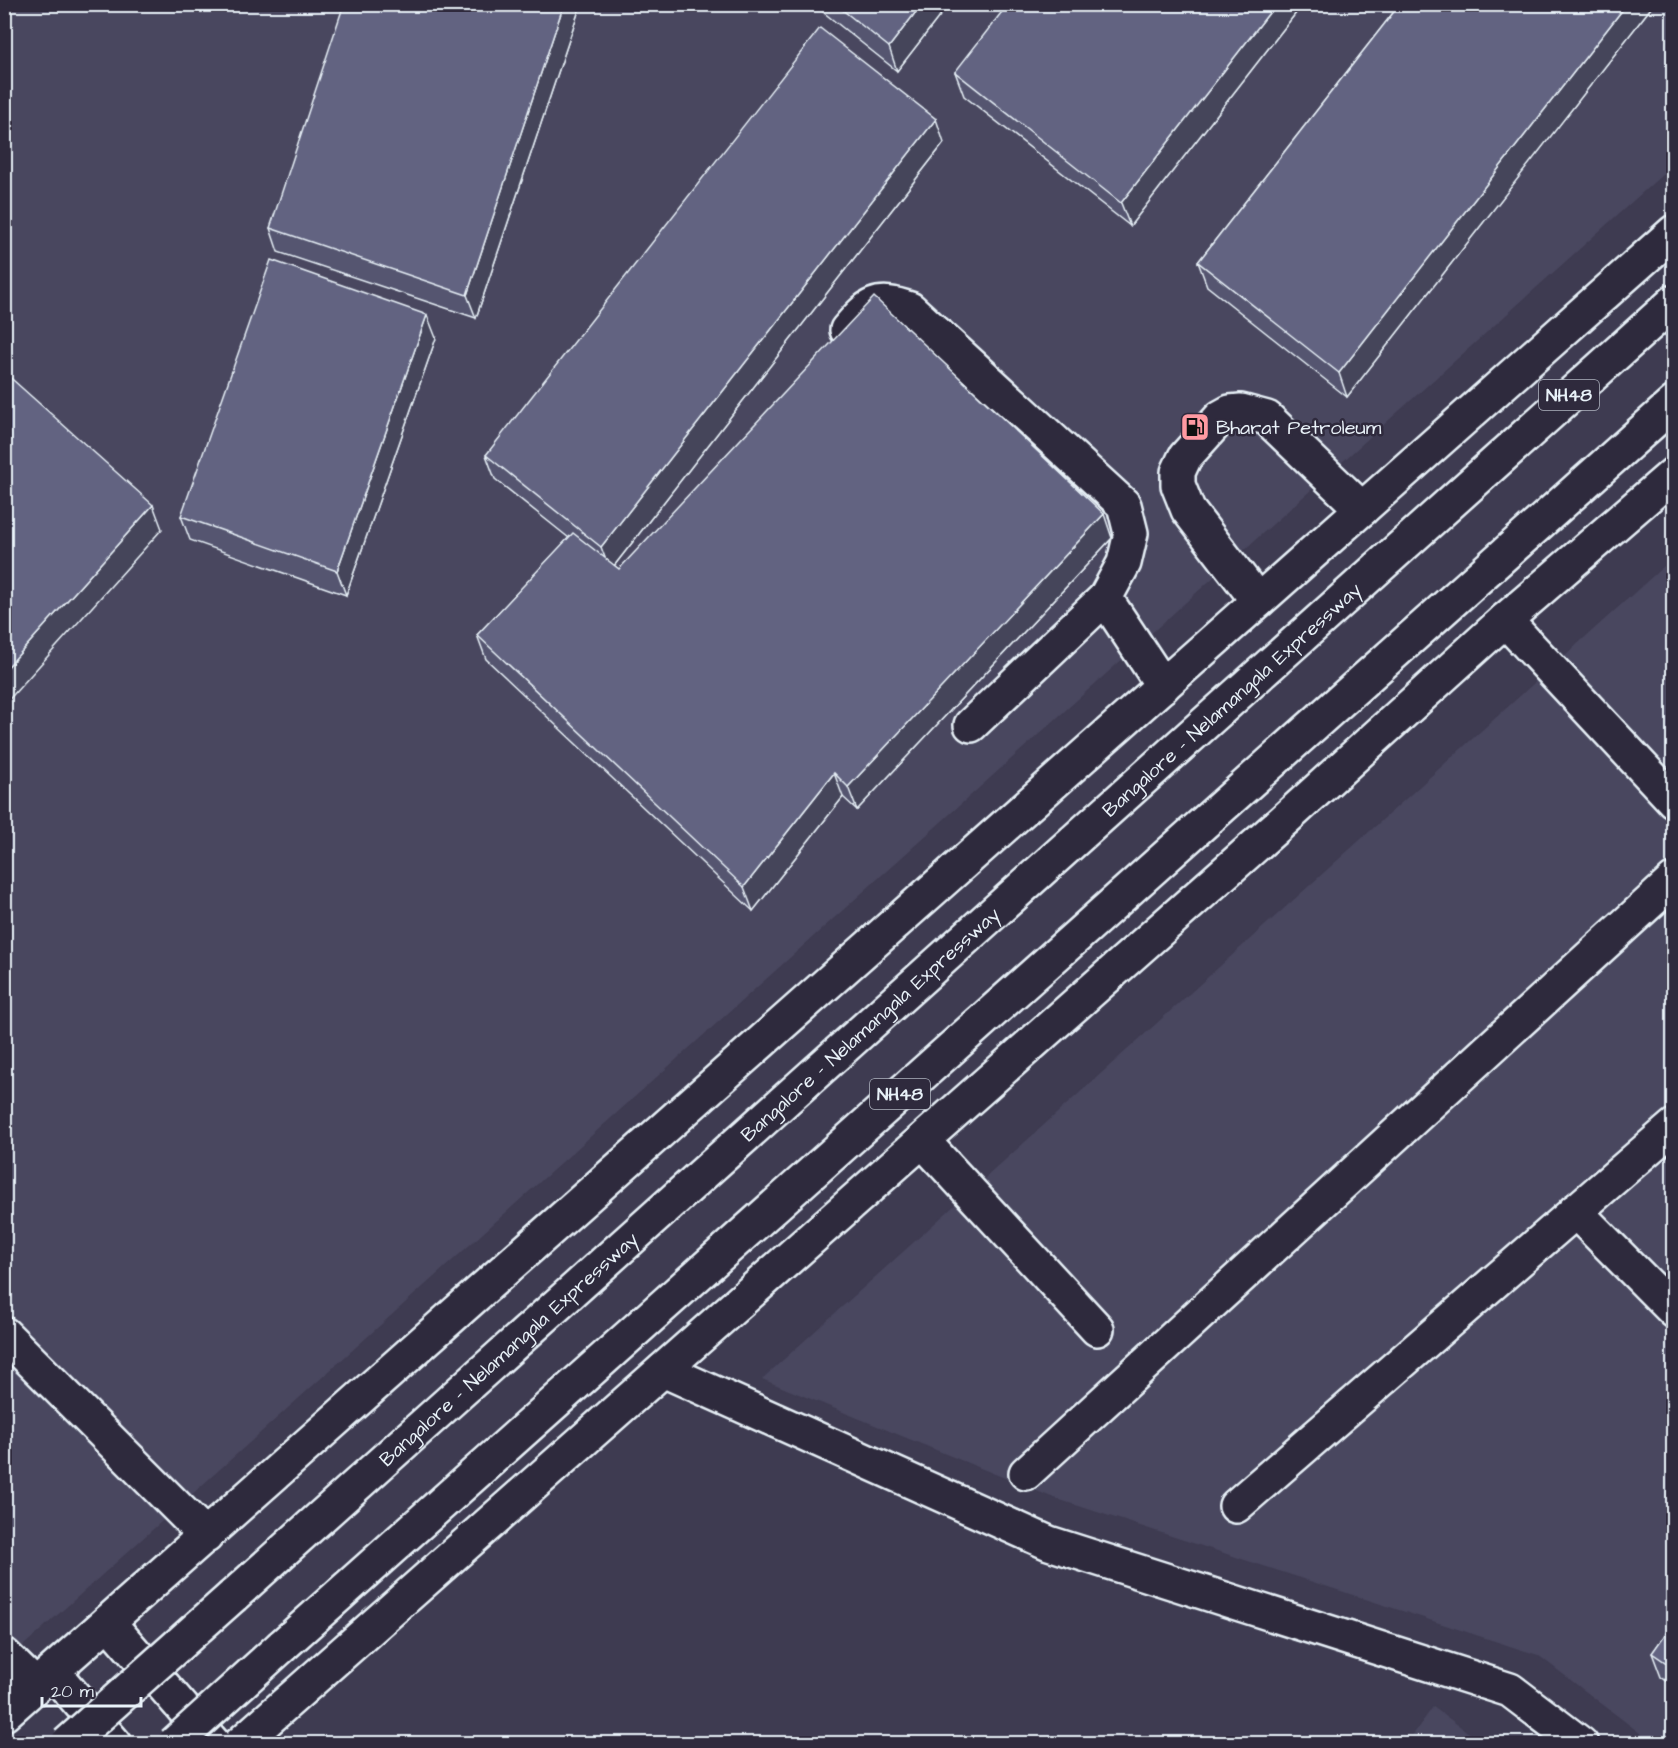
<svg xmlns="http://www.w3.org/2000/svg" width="1678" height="1748" viewBox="0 0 1678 1748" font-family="'Architects Daughter',sans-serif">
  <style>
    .built { fill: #49475f }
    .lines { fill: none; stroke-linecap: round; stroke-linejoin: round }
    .minor-casing { stroke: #e8f1f8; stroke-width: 38 }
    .highway-casing { stroke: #e8f1f8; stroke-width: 38 }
    .minor { stroke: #2f2a3d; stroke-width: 33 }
    .highway { stroke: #2f2a3d; stroke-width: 33 }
    .highway-bridge-casing { stroke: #e8f1f8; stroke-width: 38; stroke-linecap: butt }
    .highway-bridge { stroke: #2f2a3d; stroke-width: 33 }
    .wall { fill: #54556f; stroke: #e8f1f8; stroke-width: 1.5 }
    .shaded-wall { fill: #45455a; stroke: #e8f1f8; stroke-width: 1.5 }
    .building { fill: #626381; stroke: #e8f1f8; stroke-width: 1.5 }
    .labels { text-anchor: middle; stroke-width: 5; stroke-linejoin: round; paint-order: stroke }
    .shield { fill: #2f2a3d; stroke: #b0b5c0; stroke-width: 1.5 }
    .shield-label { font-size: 18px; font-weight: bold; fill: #e8f1f8 }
    .poi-label { font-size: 20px; fill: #e8f1f8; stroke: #2f2a3d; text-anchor: start }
    .street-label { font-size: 20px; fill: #e8f1f8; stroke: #2f2a3d }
  </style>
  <rect width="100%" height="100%" fill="#3e3b51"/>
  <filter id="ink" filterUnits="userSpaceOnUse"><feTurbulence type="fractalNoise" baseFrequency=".0167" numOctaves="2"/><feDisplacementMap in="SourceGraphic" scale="12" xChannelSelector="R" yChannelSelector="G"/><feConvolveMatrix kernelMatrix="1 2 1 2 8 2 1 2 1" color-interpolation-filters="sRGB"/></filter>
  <g filter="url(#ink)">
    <g class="built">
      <polygon points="5,5 1673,5 1673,165 5,1662"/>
      <polygon points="1673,558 1673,1743 1653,1743 1538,1655 1054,1498 762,1379"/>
      <polygon points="1433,1707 1483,1743 1407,1743"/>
    </g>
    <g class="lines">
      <g class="minor-casing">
        <g id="minor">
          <path d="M 847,330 C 869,304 876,297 910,309 L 1124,505 L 1131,533 L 1124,563 L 1105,598 L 971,725"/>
          <polyline points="1105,598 1163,686"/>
          <polyline points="1258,601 1188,510 1178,485 1178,472 1185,457 1221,417 1230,412 1241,411 1267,418 1362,509"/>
          <polyline points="1505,620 1674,801"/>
          <polyline points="923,1141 1097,1329"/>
          <polyline points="1575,1211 1674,1311"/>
          <polyline points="4,1334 206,1536"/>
          <polyline points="663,1370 1049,1543 1510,1690 1581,1744"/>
          <polyline points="1026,1473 1674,880"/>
          <polyline points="1236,1506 1674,1126"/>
          <polyline points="108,1622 214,1744"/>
          <polyline points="4,1655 36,1686"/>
          <polyline points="53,1672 115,1744"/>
          <polyline points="4,1714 1674,232"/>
          <polyline points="240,1744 1282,822 1505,620 1674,474"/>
        </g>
      </g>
      <g class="highway-casing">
        <g id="highway">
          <path id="s1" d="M 233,1596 L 1674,302"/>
          <polyline points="282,1646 1674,403"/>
        </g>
      </g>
      <use href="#minor" class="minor"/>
      <use href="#highway" class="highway"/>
      <g class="highway-bridge-casing">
        <g id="highway-bridge">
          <polyline points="67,1744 233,1596"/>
          <polyline points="174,1744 282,1646"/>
        </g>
      </g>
      <use href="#highway-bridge" class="highway-bridge"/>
    </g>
    <g class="wall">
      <polygon points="581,4 476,318 278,252 270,228"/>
      <polygon points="813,4 949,4 897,71"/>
      <polygon points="1303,4 1130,226 964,96 955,72"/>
      <polygon points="1400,4 1654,4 1347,397 1207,286 1198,262"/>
      <polygon points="944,143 614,566 619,569 1112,538 857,810 843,797 753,911 486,659 477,635 569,538 495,479 486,455"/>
      <polygon points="436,338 346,595 190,540 181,516"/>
      <polygon points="1674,1622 1674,1686 1661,1677 1652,1653"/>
    </g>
    <g class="shaded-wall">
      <polygon points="564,4 581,4 476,318 467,295"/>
      <polygon points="922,4 949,4 897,71 889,47"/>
      <polygon points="1276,4 1303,4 1130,226 1121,203"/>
      <polygon points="1627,4 1654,4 1347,397 1339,373"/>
      <polygon points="936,119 944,143 610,571 601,547"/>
      <polygon points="427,315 436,338 346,595 337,571"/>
      <polygon points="153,505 162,529 4,705 4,671"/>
      <polygon points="1104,514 1112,538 857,810 848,787"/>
      <polygon points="834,773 843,797 753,911 744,887"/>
    </g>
    <g class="building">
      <polygon points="344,4 564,4 467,295 270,228"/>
      <polygon points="835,4 922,4 889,47"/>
      <polygon points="1008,4 1276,4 1121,203 955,72"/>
      <polygon points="1400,4 1627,4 1339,373 1198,262"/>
      <polygon points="820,28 936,119 601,547 486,455"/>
      <polygon points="271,260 427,315 337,571 181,516"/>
      <polygon points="874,297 1104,514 848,787 834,773 744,887 477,635 573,533 619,569"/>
      <polygon points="4,372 153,505 4,671"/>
      <polygon points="1674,1622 1674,1668 1652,1653"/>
    </g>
  </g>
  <defs>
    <g id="fuel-square" transform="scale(1.5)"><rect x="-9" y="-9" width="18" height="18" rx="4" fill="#ff9aa2" stroke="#2f2a3d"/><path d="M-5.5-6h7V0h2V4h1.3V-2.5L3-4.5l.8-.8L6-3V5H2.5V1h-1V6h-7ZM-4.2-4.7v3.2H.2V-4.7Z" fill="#111"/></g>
  </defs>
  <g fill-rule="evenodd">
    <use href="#fuel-square" x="1195" y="427"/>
  </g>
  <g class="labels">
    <g class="shield">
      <rect x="1539" y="380" width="60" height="30" rx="4.5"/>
      <rect x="870" y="1079" width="60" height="30" rx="4.5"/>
    </g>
    <g class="shield-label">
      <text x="1569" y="401">NH48</text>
      <text x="900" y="1100">NH48</text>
    </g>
    <g class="poi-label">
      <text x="1216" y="434">Bharat Petroleum</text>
    </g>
    <g class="street-label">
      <text dy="7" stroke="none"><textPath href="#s1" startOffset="1342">Bangalore - Nelamangala Expressway</textPath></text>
      <text dy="7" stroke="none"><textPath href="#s1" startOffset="856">Bangalore - Nelamangala Expressway</textPath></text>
      <text dy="7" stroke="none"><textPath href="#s1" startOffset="370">Bangalore - Nelamangala Expressway</textPath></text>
    </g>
  </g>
  <rect width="1678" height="1748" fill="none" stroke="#2f2a3d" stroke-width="24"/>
  <rect x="12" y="12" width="1654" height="1724" fill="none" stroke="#e8f1f8" stroke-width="2" filter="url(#ink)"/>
  <path d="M42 1697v9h99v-9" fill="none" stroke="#e8f1f8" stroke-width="3"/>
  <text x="51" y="1697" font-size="18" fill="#e8f1f8" stroke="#2f2a3d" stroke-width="4.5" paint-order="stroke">20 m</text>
</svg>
